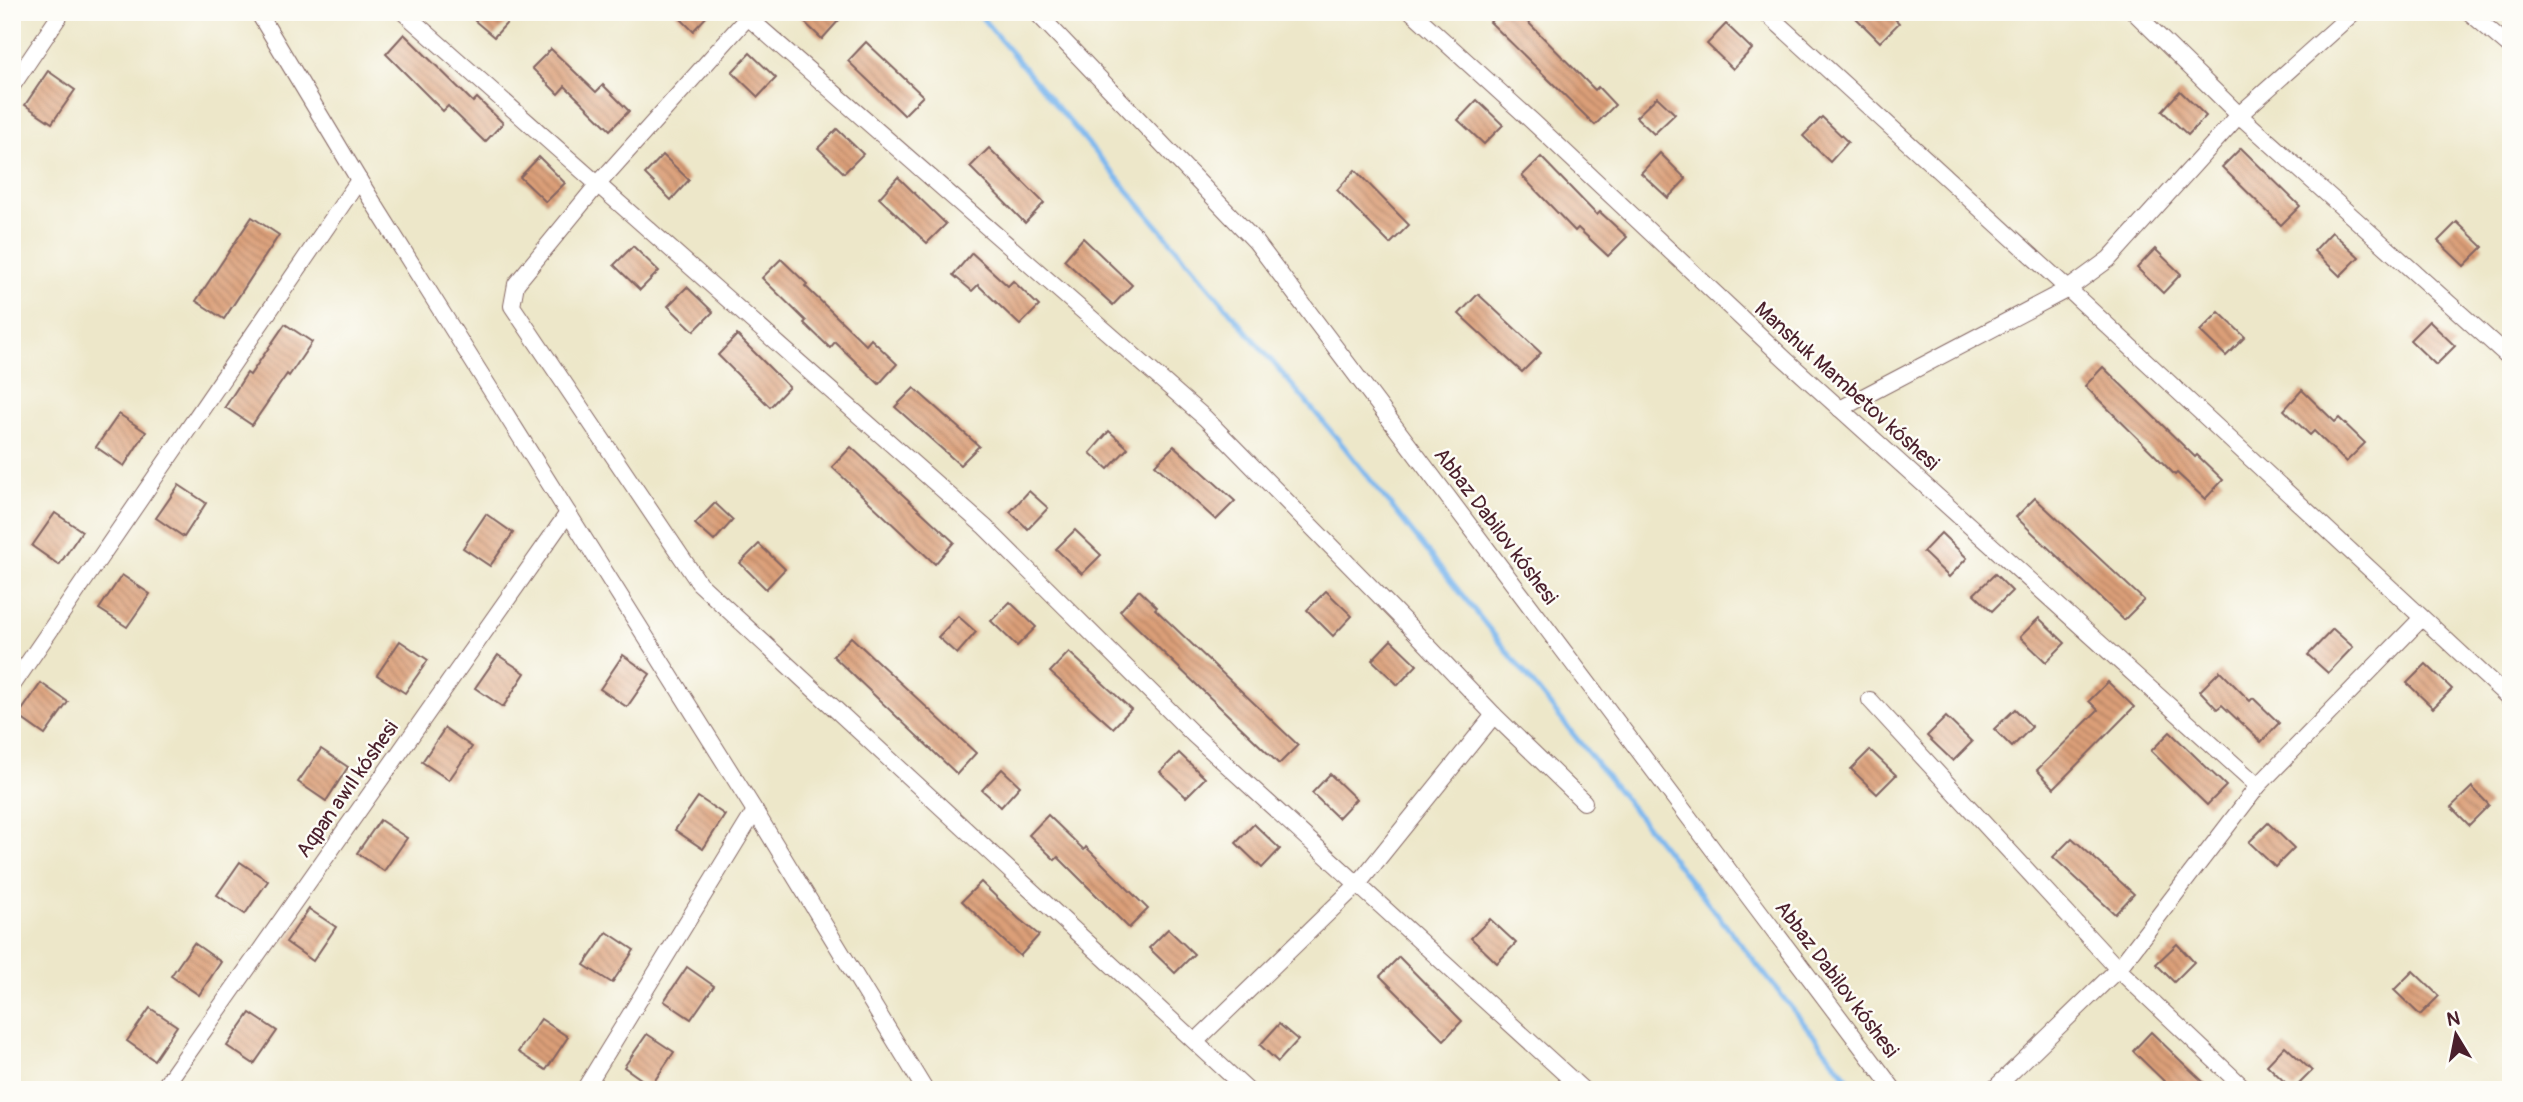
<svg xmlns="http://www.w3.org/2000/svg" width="2523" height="1102" viewBox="0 0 2523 1102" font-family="Pangolin,sans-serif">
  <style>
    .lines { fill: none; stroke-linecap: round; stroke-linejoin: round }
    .stream { stroke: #7db8ef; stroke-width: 5 }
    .building { fill: url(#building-back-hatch) }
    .minor-casing { stroke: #836562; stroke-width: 18 }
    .minor { stroke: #fff; stroke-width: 16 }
    .labels { text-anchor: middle; stroke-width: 5; stroke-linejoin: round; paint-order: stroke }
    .street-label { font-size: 21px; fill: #4a1f2b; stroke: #fdfcf7 }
  </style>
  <defs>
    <pattern id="building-back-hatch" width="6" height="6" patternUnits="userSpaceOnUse" patternTransform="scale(1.75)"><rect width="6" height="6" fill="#db9f78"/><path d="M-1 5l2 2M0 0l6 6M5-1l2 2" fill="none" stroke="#b48163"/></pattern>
  </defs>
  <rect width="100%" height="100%" fill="#fdfcf7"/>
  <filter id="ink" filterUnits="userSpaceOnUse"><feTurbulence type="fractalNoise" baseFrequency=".0143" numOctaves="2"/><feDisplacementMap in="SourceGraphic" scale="14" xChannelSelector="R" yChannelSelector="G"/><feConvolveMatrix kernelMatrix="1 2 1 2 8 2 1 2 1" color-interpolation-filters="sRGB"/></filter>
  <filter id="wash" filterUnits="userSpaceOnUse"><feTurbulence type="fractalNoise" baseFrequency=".00686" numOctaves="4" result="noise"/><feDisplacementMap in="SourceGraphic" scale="28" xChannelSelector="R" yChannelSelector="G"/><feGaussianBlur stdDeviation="1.57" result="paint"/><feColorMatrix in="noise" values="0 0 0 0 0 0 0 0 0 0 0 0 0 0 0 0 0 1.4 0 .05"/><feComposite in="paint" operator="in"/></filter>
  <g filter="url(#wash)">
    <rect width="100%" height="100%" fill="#ede7c9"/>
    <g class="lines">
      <polyline class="stream" points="977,12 1341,443 1857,1090"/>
    </g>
    <g id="blocks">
      <g class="building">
        <polygon points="483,12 517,12 494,37 475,21"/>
        <polygon points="674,12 711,12 693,31"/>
        <polygon points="794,12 833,12 840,19 822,39"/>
        <polygon points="1500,12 1518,12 1595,90 1598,87 1615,105 1595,125 1490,22"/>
        <polygon points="1850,12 1888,12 1899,23 1880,42"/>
        <polygon points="1726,24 1752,49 1733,69 1707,44"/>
        <polygon points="404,34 473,102 477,98 503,123 485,142 448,106 443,111 386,54"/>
        <polygon points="866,42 923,96 904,115 848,61"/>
        <polygon points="551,49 596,92 603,85 629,111 610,130 565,86 558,94 532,68"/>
        <polygon points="750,53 776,78 758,97 732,72"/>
        <polygon points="48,71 75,90 52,123 25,105"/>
        <polygon points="2180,91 2206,116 2188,135 2162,111"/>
        <polygon points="1657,97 1675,114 1654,134 1636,117"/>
        <polygon points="1477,100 1503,125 1484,144 1458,120"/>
        <polygon points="1822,117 1848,142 1830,162 1803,136"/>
        <polygon points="837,129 863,154 844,173 818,148"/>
        <polygon points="989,148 1044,203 1025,223 970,167"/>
        <polygon points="2241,148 2300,206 2281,225 2222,167"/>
        <polygon points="1660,153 1686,179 1668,198 1641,173"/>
        <polygon points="663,155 689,180 671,200 645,174"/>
        <polygon points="539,157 565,183 546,202 520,177"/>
        <polygon points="1541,157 1597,215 1600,212 1627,237 1608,256 1578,228 1575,231 1522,176"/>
        <polygon points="1355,170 1409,225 1390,244 1337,190"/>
        <polygon points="898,177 946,224 927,243 879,198"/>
        <polygon points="252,217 279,235 224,319 196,301"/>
        <polygon points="2457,222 2483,247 2464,266 2438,241"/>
        <polygon points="2332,232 2359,257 2340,276 2314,251"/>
        <polygon points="1083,238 1132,285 1113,305 1064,260"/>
        <polygon points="633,246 659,271 640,290 614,265"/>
        <polygon points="2155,249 2181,274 2163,293 2137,268"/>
        <polygon points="972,253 1008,286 1013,281 1039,306 1020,325 978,285 972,291 953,275"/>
        <polygon points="781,259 807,284 805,286 866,345 871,339 897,364 879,384 835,342 830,348 804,323 806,321 762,278"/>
        <polygon points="687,287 713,312 694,331 668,306"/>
        <polygon points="1478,294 1541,353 1522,372 1459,314"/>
        <polygon points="2219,312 2245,337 2226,356 2200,331"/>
        <polygon points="2429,321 2455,346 2436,365 2410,340"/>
        <polygon points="285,324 312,342 289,376 287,374 252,425 225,407 247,373 250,375"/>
        <polygon points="737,335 789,387 770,407 718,355"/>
        <polygon points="2103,367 2195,457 2197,455 2223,480 2205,499 2177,473 2175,475 2085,386"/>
        <polygon points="914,388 979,446 960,465 895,407"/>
        <polygon points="2302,390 2335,422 2339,418 2365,443 2346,462 2314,431 2310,435 2284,410"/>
        <polygon points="119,414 146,432 124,466 96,447"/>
        <polygon points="1109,431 1128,448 1108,469 1090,453"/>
        <polygon points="1174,446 1235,501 1216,520 1155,465"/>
        <polygon points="851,447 954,542 935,564 832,467"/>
        <polygon points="179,485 206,503 184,537 156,518"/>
        <polygon points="1029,491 1048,508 1028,529 1010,512"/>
        <polygon points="2035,498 2144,600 2124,620 2016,517"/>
        <polygon points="715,503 733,520 714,541 695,524"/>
        <polygon points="55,513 82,531 59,565 32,546"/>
        <polygon points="486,514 513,533 490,566 463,548"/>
        <polygon points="1075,530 1101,555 1082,574 1056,549"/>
        <polygon points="1941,533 1967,558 1949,577 1923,552"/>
        <polygon points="759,544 785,569 766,589 740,563"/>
        <polygon points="1995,574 2012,591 1992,611 1974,594"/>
        <polygon points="122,575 150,594 127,627 99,609"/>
        <polygon points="1139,590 1157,607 1155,609 1298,745 1279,764 1120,611"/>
        <polygon points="1326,591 1352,616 1333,636 1307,610"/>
        <polygon points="1010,602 1036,627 1017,646 991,621"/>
        <polygon points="958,616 976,632 957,654 938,637"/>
        <polygon points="2039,618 2065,643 2046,662 2020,637"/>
        <polygon points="2333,629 2353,647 2328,673 2308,655"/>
        <polygon points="851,637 976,753 957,774 833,656"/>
        <polygon points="1391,640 1417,665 1398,685 1372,660"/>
        <polygon points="400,641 428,660 405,693 377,675"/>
        <polygon points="1069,652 1131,709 1113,728 1050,672"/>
        <polygon points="498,655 525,673 503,707 475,688"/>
        <polygon points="623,655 650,674 627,707 600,689"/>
        <polygon points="2426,664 2452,689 2433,708 2407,683"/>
        <polygon points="2220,671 2250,701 2253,698 2279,723 2261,742 2222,705 2217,709 2200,691"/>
        <polygon points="2108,682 2134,707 2054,788 2037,770 2098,710 2089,701"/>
        <polygon points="41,683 68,702 45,735 18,716"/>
        <polygon points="2015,709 2032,727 2012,747 1994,729"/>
        <polygon points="1946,717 1972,742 1953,761 1927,736"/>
        <polygon points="445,728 472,747 449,780 422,762"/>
        <polygon points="2170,732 2226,786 2207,805 2151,751"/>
        <polygon points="321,749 348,767 326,801 298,782"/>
        <polygon points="1870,750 1896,775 1877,794 1851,769"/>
        <polygon points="1179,753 1205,778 1186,797 1160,772"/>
        <polygon points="1002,769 1020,786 1001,807 982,790"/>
        <polygon points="1330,774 1356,799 1338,818 1312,793"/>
        <polygon points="2472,787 2489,805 2469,825 2451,807"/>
        <polygon points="698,797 725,815 703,849 675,830"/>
        <polygon points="1048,815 1084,850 1086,847 1148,909 1129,928 1058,857 1055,860 1029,835"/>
        <polygon points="380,820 407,838 384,871 357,853"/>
        <polygon points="2268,823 2294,848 2275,867 2249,842"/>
        <polygon points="1254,824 1280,849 1262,868 1236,843"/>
        <polygon points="2072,838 2134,894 2115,914 2053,857"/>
        <polygon points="240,862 268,881 245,914 217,895"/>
        <polygon points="981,882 1019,919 1039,935 1020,956 962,901"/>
        <polygon points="309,909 336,927 313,961 286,942"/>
        <polygon points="1490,919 1516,943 1497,963 1471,938"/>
        <polygon points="1168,929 1194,954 1175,973 1149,948"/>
        <polygon points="607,932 634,950 612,983 584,965"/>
        <polygon points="194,943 221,962 199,995 171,976"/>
        <polygon points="2177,944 2194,962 2174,982 2156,964"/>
        <polygon points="1399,957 1462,1021 1444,1040 1380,976"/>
        <polygon points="687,967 714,986 691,1019 664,1001"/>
        <polygon points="2413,971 2439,996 2420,1015 2394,990"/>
        <polygon points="150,1008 177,1026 154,1060 127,1041"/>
        <polygon points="250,1013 277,1031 254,1064 227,1046"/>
        <polygon points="541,1019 568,1037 546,1070 518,1052"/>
        <polygon points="1279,1024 1298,1040 1278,1062 1260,1045"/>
        <polygon points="2151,1032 2183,1063 2212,1090 2173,1090 2133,1051"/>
        <polygon points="647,1034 674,1052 651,1086 624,1067"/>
        <polygon points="2285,1046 2312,1071 2293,1090 2267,1065"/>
      </g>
    </g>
  </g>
  <g filter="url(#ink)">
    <use href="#blocks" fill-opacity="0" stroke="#836562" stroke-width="2"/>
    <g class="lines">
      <g class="minor-casing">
        <g id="minor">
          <polyline points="258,12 359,180 755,811 925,1090"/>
          <polyline points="403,12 985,527 1194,735 1583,1090"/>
          <polyline points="742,12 1205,418 1414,631 1494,715 1584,802"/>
          <polyline points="1036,12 1256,242 1894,1090"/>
          <polyline points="1412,12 1532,121 1786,360 2258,786"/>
          <polyline points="1765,12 2068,289 2511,700"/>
          <polyline points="2134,12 2239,115 2511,359"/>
          <polyline points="2469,12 2511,48"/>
          <polyline points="747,18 598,184 516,284 512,306 699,583 1247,1090"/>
          <polyline points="12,86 62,12"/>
          <polyline points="1840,409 2068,289 2109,259 2239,115 2354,12"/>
          <polyline points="12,686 359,180"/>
          <polyline points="1870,700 2118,969 2246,1090"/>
          <polyline points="1196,1041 1358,884 1494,715"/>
          <polyline points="162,1090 568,513"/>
          <polyline points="584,1090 755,811"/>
          <polyline points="1993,1090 2118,969 2258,786 2421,619"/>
        </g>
      </g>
      <use href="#minor" class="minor"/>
    </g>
  </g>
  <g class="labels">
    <g class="street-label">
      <text transform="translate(1847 386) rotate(42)" y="7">Manshuk Mambetov kóshesi</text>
      <text transform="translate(1496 526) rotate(53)" y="7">Abbaz Dabilov kóshesi</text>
      <text transform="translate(347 789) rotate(-55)" y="7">Aqpan awıl kóshesi</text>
      <text transform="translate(1837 979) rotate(53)" y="7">Abbaz Dabilov kóshesi</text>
    </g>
  </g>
  <rect width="2523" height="1102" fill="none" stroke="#fdfcf7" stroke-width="42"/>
  <g transform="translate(2456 1035) rotate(350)" stroke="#fdfcf7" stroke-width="5" paint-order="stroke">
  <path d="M0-5L12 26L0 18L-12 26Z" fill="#4a1f2b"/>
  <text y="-10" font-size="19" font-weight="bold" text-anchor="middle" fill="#4a1f2b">N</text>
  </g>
</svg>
